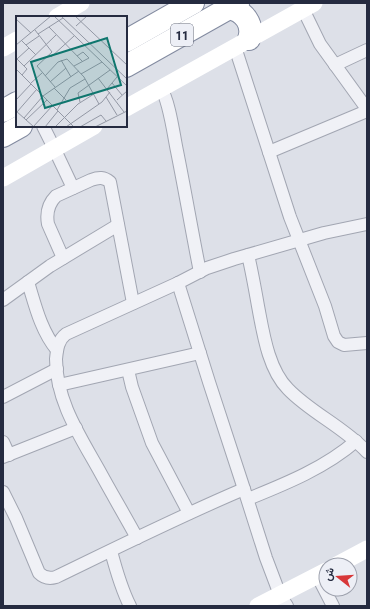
<svg xmlns="http://www.w3.org/2000/svg" width="370" height="609" viewBox="0 0 370 609" font-family="'Roboto Condensed',Vazirmatn,sans-serif">
  <style>
    .lines { fill: none; stroke-linecap: round; stroke-linejoin: round }
    .street-casing { stroke: #a2a6b2; stroke-width: 14 }
    .highway-casing { stroke: #838ba0; stroke-width: 24 }
    .street { stroke: #f0f1f6; stroke-width: 12 }
    .secondary { stroke: #fff; stroke-width: 17 }
    .highway { stroke: #fff; stroke-width: 22 }
    .labels { text-anchor: middle; stroke-width: 3; stroke-linejoin: round; paint-order: stroke }
    .shield { fill: #edeff6; stroke: #616677; stroke-width: 1 }
    .shield-label { font-size: 13px; font-weight: bold; fill: #252b40 }
    .inset-road { fill: none; stroke: #9398a5; stroke-width: 1 }
    .view { fill: #0f766e; fill-opacity: 0.15; stroke: #0f766e; stroke-width: 2 }
    .inset-edge { fill: none; stroke: #252b40; stroke-width: 2 }
  </style>
  <rect width="100%" height="100%" fill="#dde0e8"/>
  <g class="lines">
    <g class="street-casing">
      <g id="street">
        <polyline points="303,9 320,44 367,109"/>
        <polyline points="235,47 290,217 325,306 334,336 338,342 344,345 367,343"/>
        <polyline points="335,65 367,50"/>
        <path d="M 161,89 C 169,99 174,137 177,151 C 185,191 192,232 200,272"/>
        <polyline points="43,126 54,148 73,188"/>
        <polyline points="269,152 367,111"/>
        <path d="M 248,255 C 252,272 255,289 258,306 C 263,332 268,369 288,389 C 311,413 344,427 367,452"/>
        <path d="M 63,258 L 48,224 C 46,213 48,204 56,196 L 91,180 C 99,177 104,177 110,182 L 133,303"/>
        <path d="M 28,282 C 35,305 41,331 57,350"/>
        <polyline points="178,283 209,382 244,489 266,558 280,595 287,606"/>
        <polyline points="3,300 50,266 118,225"/>
        <polyline points="128,370 132,387 152,443 189,513"/>
        <polyline points="59,385 200,353"/>
        <polyline points="3,397 57,369"/>
        <polyline points="3,442 9,455"/>
        <polyline points="3,457 76,428"/>
        <path d="M 3,492 L 16,518 L 39,573 C 44,578 49,579 56,577 C 118,547 180,516 244,489"/>
        <path d="M 248,499 C 285,484 325,468 356,441"/>
        <path d="M 137,538 C 125,516 112,494 100,472 C 80,436 56,401 56,359 C 57,349 58,340 66,334 L 178,283 L 207,268 L 234,259 L 324,233 L 367,224"/>
        <path d="M 111,551 C 116,570 121,588 130,606"/>
        <polyline points="317,575 333,606"/>
      </g>
    </g>
    <g class="highway-casing">
      <g id="highway">
        <path d="M 229,8 C 244,11 254,24 249,39"/>
        <polyline points="126,41 193,3"/>
        <polyline points="126,66 238,3"/>
        <polyline points="3,111 17,103"/>
        <polyline points="3,136 21,126"/>
      </g>
    </g>
    <use href="#street" class="street"/>
    <g class="secondary">
      <polyline points="57,17 81,3"/>
      <polyline points="3,48 17,40"/>
      <polyline points="126,108 314,3"/>
      <polyline points="3,178 94,126"/>
      <polyline points="337,565 367,549"/>
      <polyline points="258,606 326,571"/>
    </g>
    <use href="#highway" class="highway"/>
  </g>
  <g class="labels">
    <rect class="shield" x="171" y="24" width="22" height="22" rx="3"/>
    <g class="shield-label">
      <text x="182" y="40">11</text>
    </g>
  </g>
  <g transform="translate(16 16)">
    <rect width="111" height="111" fill="#dde0e8"/>
    <path class="inset-road" d="M 38,0 L 111,70M 45,0 L 111,63M 59,0 L 111,49M 0,3 L 15,17M 60,10 L 71,0M 33,11 L 67,46M 19,14 L 36,36M 22,18 L 47,2M 5,24 L 20,39M 0,29 L 35,0M 10,29 L 23,20M 36,36 L 21,50 L 39,71M 35,41 L 58,20M 0,42 L 11,53 L 6,59M 1,43 L 13,32M 45,44 L 55,61M 8,50 L 40,19M 58,50 L 73,42 L 67,36 L 61,40M 0,53 L 58,111M 65,58 L 86,46M 29,60 L 42,46 L 51,43 L 68,61 L 83,88M 82,62 L 108,96M 34,66 L 50,52M 15,67 L 26,57M 96,67 L 106,79M 38,72 L 50,84M 91,73 L 101,61M 90,81 L 101,99M 0,84 L 15,68M 101,84 L 111,75M 64,86 L 62,77 L 94,54M 41,94 L 54,72 L 69,63M 0,95 L 18,111M 1,96 L 21,73M 8,102 L 27,80 L 63,55M 10,104 L 31,84M 17,111 L 37,89M 29,111 L 42,95M 39,111 L 62,88 L 78,78M 50,111 L 86,86 L 94,76M 64,111 L 85,99 L 90,105M 79,111 L 111,95"/>
    <path class="view" d="M 91,22 L 105,69 L 29,92 L 15,46 Z"/>
    <rect width="111" height="111" class="inset-edge"/>
  </g>
  <rect width="370" height="609" fill="none" stroke="#252b40" stroke-width="8"/>
  <g transform="translate(338 577) rotate(287)"><circle r="19" fill="#edeff6" stroke="#9da1ad"/>
  <path d="M0-3L7 15L0 10L-7 15Z" fill="#d83739"/>
  <text y="-6" font-size="11" font-weight="bold" text-anchor="middle" fill="#252b40">ش</text>
  </g>
</svg>
